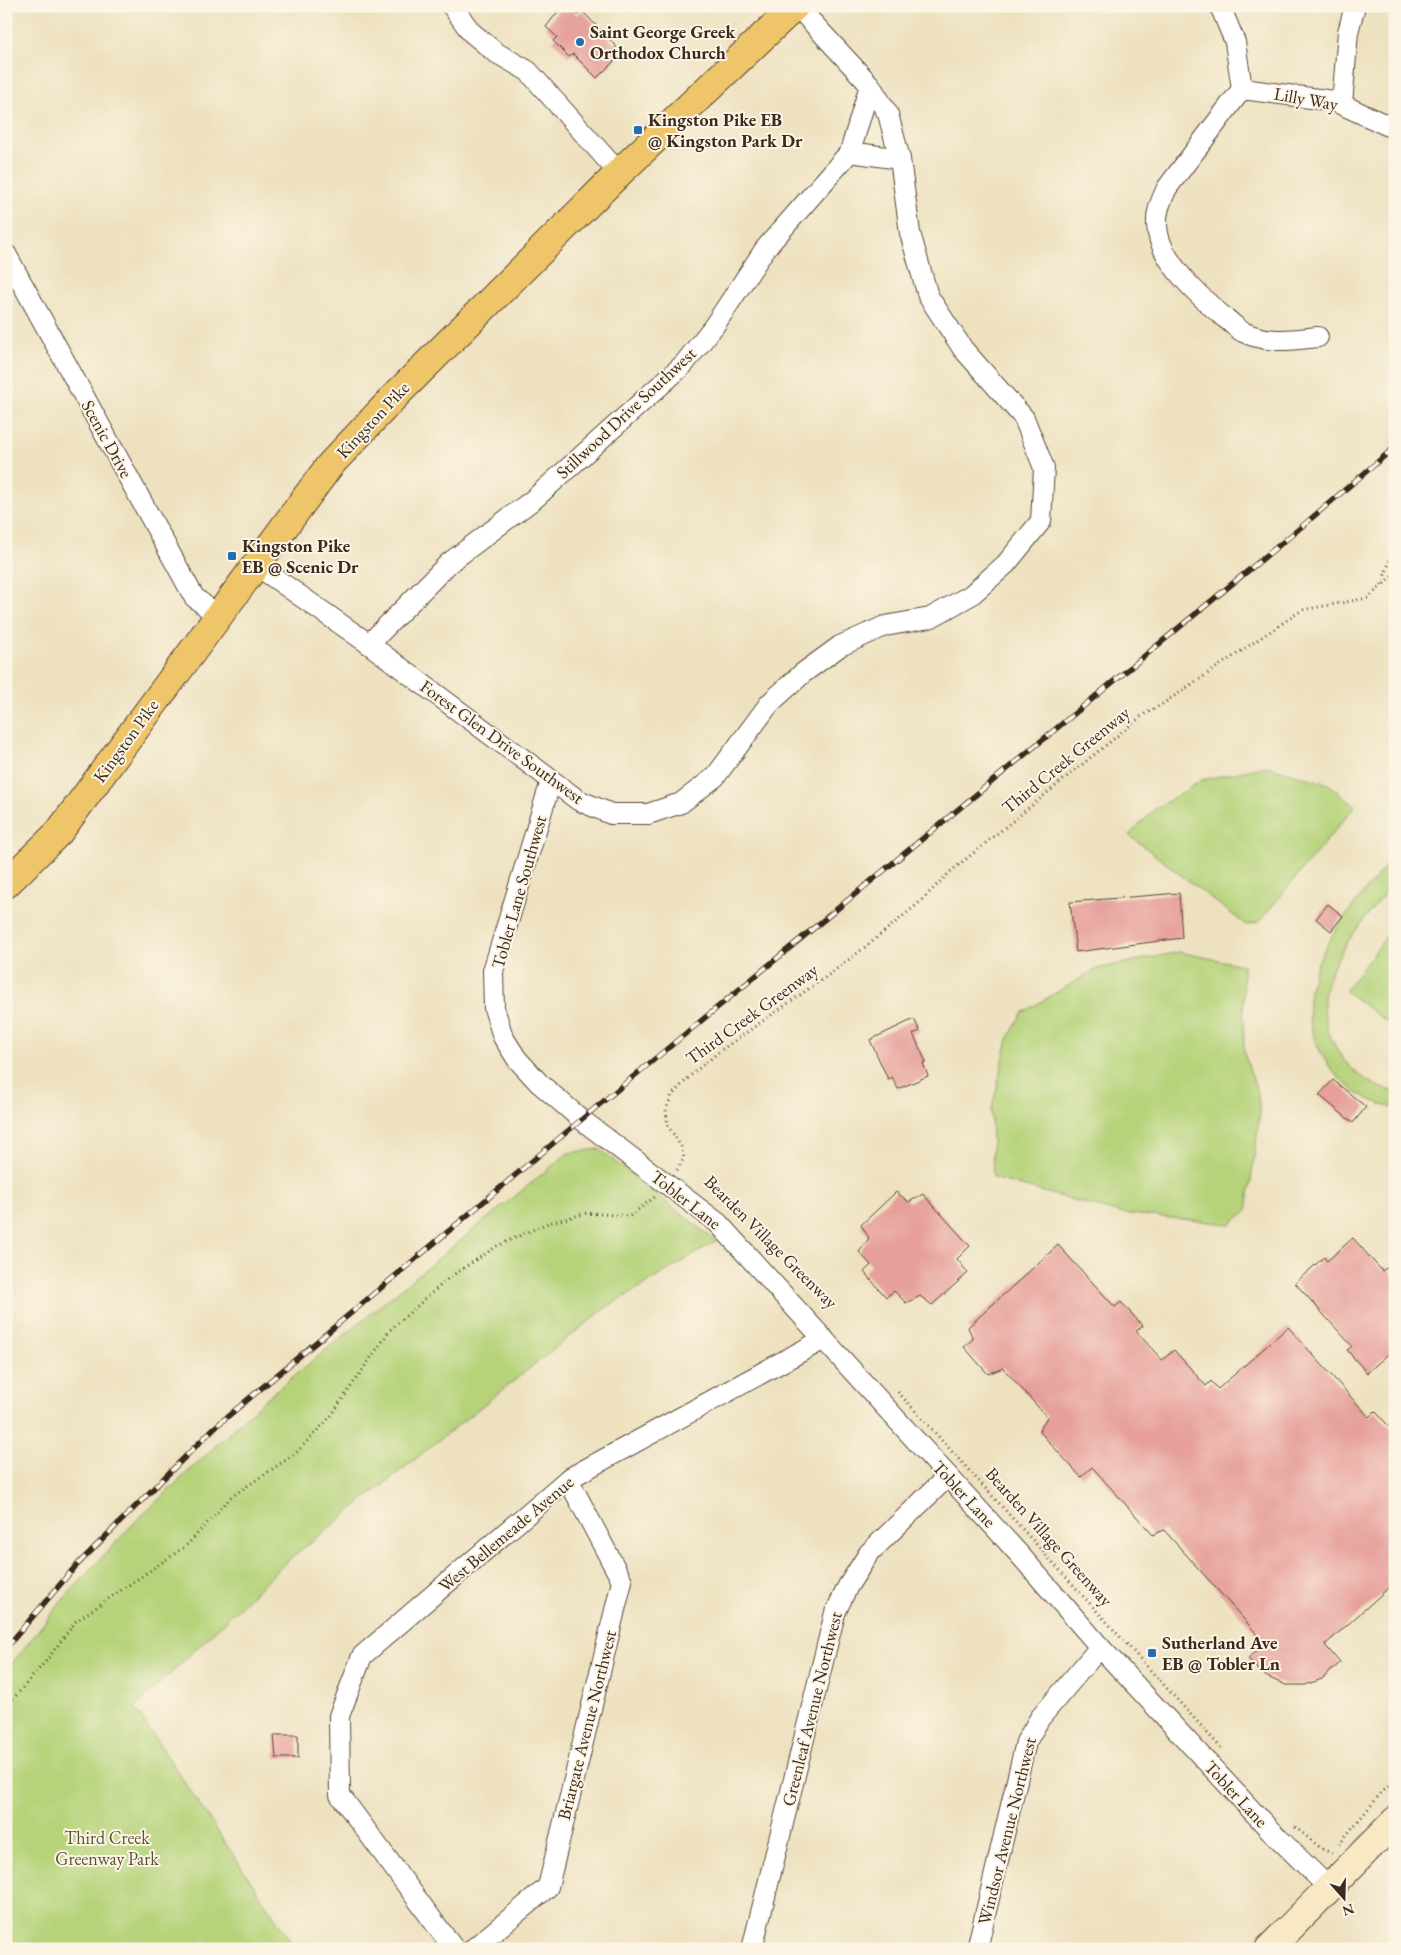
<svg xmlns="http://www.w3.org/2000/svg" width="1401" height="1955" viewBox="0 0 1401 1955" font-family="'EB Garamond',serif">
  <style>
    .green { fill: #b6d37a; stroke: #787e4c }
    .building { fill: #e69f9a }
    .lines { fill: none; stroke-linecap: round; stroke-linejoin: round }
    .street-casing { stroke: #564536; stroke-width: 22 }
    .secondary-casing { stroke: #564536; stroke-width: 30 }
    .primary-casing { stroke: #564536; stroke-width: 30 }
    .path { stroke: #564536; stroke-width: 3; stroke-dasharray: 1 4; stroke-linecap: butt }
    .street { stroke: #fff; stroke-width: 20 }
    .secondary { stroke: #f8e8c3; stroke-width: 28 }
    .primary { stroke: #eec569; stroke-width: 28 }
    .rail-casing { stroke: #3b2a1e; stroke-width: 5.5 }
    .rail { stroke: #fcf5e5; stroke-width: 4; stroke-dasharray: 11; stroke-linecap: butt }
    .poi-dot { fill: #1f6fb2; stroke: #fcf5e5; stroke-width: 2 }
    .labels { text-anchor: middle; stroke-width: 4; stroke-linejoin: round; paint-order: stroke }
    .poi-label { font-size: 18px; font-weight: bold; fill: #3b2a1e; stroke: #fcf5e5; text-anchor: start }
    .street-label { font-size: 18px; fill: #3b2a1e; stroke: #fcf5e5 }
    .park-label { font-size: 18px; fill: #5a5435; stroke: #fcf5e5 }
  </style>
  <rect width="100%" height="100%" fill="#fcf5e5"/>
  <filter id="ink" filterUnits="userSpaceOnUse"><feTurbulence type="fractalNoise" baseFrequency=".02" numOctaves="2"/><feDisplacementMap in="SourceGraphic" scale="10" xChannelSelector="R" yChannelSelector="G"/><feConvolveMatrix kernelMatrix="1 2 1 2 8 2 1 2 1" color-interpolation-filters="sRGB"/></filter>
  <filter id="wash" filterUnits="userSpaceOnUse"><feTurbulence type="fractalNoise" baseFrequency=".0096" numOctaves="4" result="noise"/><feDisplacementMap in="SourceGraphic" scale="20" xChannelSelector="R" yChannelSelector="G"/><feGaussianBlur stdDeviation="1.12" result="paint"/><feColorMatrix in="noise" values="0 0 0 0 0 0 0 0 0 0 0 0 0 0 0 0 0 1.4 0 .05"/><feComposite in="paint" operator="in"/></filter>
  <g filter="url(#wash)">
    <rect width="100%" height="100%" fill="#ede1bf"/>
    <g class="green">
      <polygon points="1267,766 1328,784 1355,806 1259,922 1246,925 1129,835 1155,809 1202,780"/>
      <path d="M 1395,854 C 1395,861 1397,874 1394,880 C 1390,890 1380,900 1373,908 C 1340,951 1305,991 1336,1048 C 1348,1070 1370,1086 1395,1092 L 1395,1108 C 1368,1103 1342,1086 1327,1063 C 1274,982 1348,915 1395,854 Z"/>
      <polygon points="1395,925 1395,1028 1345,991"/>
      <polygon points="1179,952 1243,965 1244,1052 1258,1095 1260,1112 1247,1211 1230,1224 1120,1213 993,1178 991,1112 1008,1039 1022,1013 1096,969"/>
      <polygon points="599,1149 716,1241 604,1309 287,1561 135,1708 296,1949 6,1949 6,1671 60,1603 132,1525 263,1401 568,1153"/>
    </g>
    <g id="blocks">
      <g class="building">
        <polygon points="566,6 578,15 582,11 617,47 613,50 619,56 597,78 573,54 569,57 553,41 557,37 546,27 559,10"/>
        <polygon points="1179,893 1182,938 1076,952 1070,902"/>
        <polygon points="1328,904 1343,916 1331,931 1316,919"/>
        <polygon points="914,1019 920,1031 913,1034 926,1062 923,1063 928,1076 898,1089 892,1077 888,1079 870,1040"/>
        <polygon points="1333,1080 1366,1107 1353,1123 1319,1095"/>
        <polygon points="896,1192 909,1202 923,1194 970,1246 957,1259 968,1273 932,1305 920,1296 906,1303 894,1291 886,1297 864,1272 871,1265 859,1252 869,1238 861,1225"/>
        <polygon points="1353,1238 1382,1271 1386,1268 1395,1278 1395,1348 1367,1373 1347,1350 1352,1346 1295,1283 1324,1257 1327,1261"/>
        <polygon points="1058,1245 1115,1307 1121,1302 1143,1326 1136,1331 1162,1360 1174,1350 1206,1386 1211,1381 1218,1389 1288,1327 1369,1417 1375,1411 1395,1433 1395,1582 1325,1645 1340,1663 1322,1679 1305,1685 1286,1685 1267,1677 1257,1669 1248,1658 1265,1643 1164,1530 1153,1535 1092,1467 1081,1477 1039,1431 1047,1417 1003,1368 988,1374 964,1347 973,1339 968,1327"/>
        <polygon points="274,1735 298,1735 298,1758 276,1758"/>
      </g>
    </g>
  </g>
  <g filter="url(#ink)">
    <use href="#blocks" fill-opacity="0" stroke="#564536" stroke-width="1"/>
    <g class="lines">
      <g class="street-casing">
        <g id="street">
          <polyline points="452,6 471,32 495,52 528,71 619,173"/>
          <path d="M 1220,6 L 1235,42 L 1242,89 L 1167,188 C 1161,201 1156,211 1157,225 C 1158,260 1200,297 1225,318 C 1231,322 1237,329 1243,332 C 1269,344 1291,340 1318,337"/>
          <polyline points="1242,89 1334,101 1395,129"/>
          <polyline points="1342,104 1348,32 1355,6"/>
          <polyline points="850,152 900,159"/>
          <polyline points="6,254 194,597 218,616"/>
          <polyline points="256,565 369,644 578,800 611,814 648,814 681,803 715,777 770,703 803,673 840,646 885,626 930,618 971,595 1006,564 1041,521 1044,468 1024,418 963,349 928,296 910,233 900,159 888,114 870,85 797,6"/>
          <polyline points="369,644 449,563 534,499 684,364 714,326 765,249 850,152 870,85"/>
          <polyline points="551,781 493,971 494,1008 503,1037 517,1059 539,1083 582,1120 718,1223 1019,1554 1100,1647 1270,1830 1329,1888"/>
          <polyline points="454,1949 340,1795 339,1716 362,1656 568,1479 824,1339"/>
          <polyline points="473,1949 548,1887 622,1581 568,1479"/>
          <polyline points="752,1949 835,1613 848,1586 869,1553 948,1476"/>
          <polyline points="977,1949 1026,1742 1040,1718 1100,1647"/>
        </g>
      </g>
      <g class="secondary-casing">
        <polyline id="secondary" points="1269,1949 1395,1821"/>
      </g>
      <g class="primary-casing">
        <polyline id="primary" points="6,884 59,832 330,465 396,395 619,173 795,6"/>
      </g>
      <g class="path">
        <polyline points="1384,584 1395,572"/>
        <polyline points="677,1170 684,1158 681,1146 668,1126 666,1110 672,1095 691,1075 720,1051 830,974 868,945 920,902 950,872 1143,715 1164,703 1302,610 1368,598 1381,586 1395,546"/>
        <polyline points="898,1392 1221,1748"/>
        <polyline points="6,1707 46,1661 76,1621 186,1546 231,1497 296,1453 330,1417 390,1330 450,1277 497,1246 548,1223 587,1213 630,1216 656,1196"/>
        <polyline points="1295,1827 1322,1849 1332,1853"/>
        <polyline points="1339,1844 1382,1792 1395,1781"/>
      </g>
      <use href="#street" class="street"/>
      <use href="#secondary" class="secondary"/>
      <use href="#primary" class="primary"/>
      <g class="rail-casing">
        <polyline id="rail" points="6,1648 75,1567 214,1428 594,1109 1300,528 1395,447"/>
      </g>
      <use href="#rail" class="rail"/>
    </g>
  </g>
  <g class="poi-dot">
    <circle cx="580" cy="42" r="5"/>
    <rect x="633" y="125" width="10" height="10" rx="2.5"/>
    <rect x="227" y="551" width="10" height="10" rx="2.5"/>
    <rect x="1147" y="1648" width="10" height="10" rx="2.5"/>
  </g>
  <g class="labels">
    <g class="poi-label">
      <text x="590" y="38">Saint George Greek<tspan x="590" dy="21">Orthodox Church</tspan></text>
      <text x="648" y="126">Kingston Pike EB<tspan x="648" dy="21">@ Kingston Park Dr</tspan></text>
      <text x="242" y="552">Kingston Pike<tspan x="242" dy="21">EB @ Scenic Dr</tspan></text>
      <text x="1162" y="1649">Sutherland Ave<tspan x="1162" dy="21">EB @ Tobler Ln</tspan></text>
    </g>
    <g class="street-label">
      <text transform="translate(1306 99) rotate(10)" y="6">Lilly Way</text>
      <text transform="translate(626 413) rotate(-43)" y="6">Stillwood Drive Southwest</text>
      <text transform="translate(373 420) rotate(-47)" y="6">Kingston Pike</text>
      <text transform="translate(107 439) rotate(61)" y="6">Scenic Drive</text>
      <text transform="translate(126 741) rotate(-54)" y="6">Kingston Pike</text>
      <text transform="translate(502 742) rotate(36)" y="6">Forest Glen Drive Southwest</text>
      <text transform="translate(1066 760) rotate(-39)" y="6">Third Creek Greenway</text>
      <text transform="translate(519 892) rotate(-74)" y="6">Tobler Lane Southwest</text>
      <text transform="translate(752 1014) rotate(-36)" y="6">Third Creek Greenway</text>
      <text transform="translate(686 1200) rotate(38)" y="6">Tobler Lane</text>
      <text transform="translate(771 1242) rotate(45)" y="6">Bearden Village Greenway</text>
      <text transform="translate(964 1494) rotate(47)" y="6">Tobler Lane</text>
      <text transform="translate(506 1534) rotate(-40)" y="6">West Bellemeade Avenue</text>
      <text transform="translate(1049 1537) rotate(48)" y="6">Bearden Village Greenway</text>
      <text transform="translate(812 1709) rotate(-76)" y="6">Greenleaf Avenue Northwest</text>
      <text transform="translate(587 1725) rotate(-76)" y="6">Briargate Avenue Northwest</text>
      <text transform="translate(1236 1794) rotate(47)" y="6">Tobler Lane</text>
      <text transform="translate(1007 1831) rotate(-76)" y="6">Windsor Avenue Northwest</text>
    </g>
    <g class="park-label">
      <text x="107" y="1844">Third Creek<tspan x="107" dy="21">Greenway Park</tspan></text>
    </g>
  </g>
  <rect width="1401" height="1955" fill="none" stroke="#fcf5e5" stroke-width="25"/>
  <g transform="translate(1344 1898) rotate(160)" stroke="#fcf5e5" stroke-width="4" paint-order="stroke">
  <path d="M0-4L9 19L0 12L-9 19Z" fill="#3b2a1e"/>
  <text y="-8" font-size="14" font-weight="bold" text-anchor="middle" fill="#3b2a1e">N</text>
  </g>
</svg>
